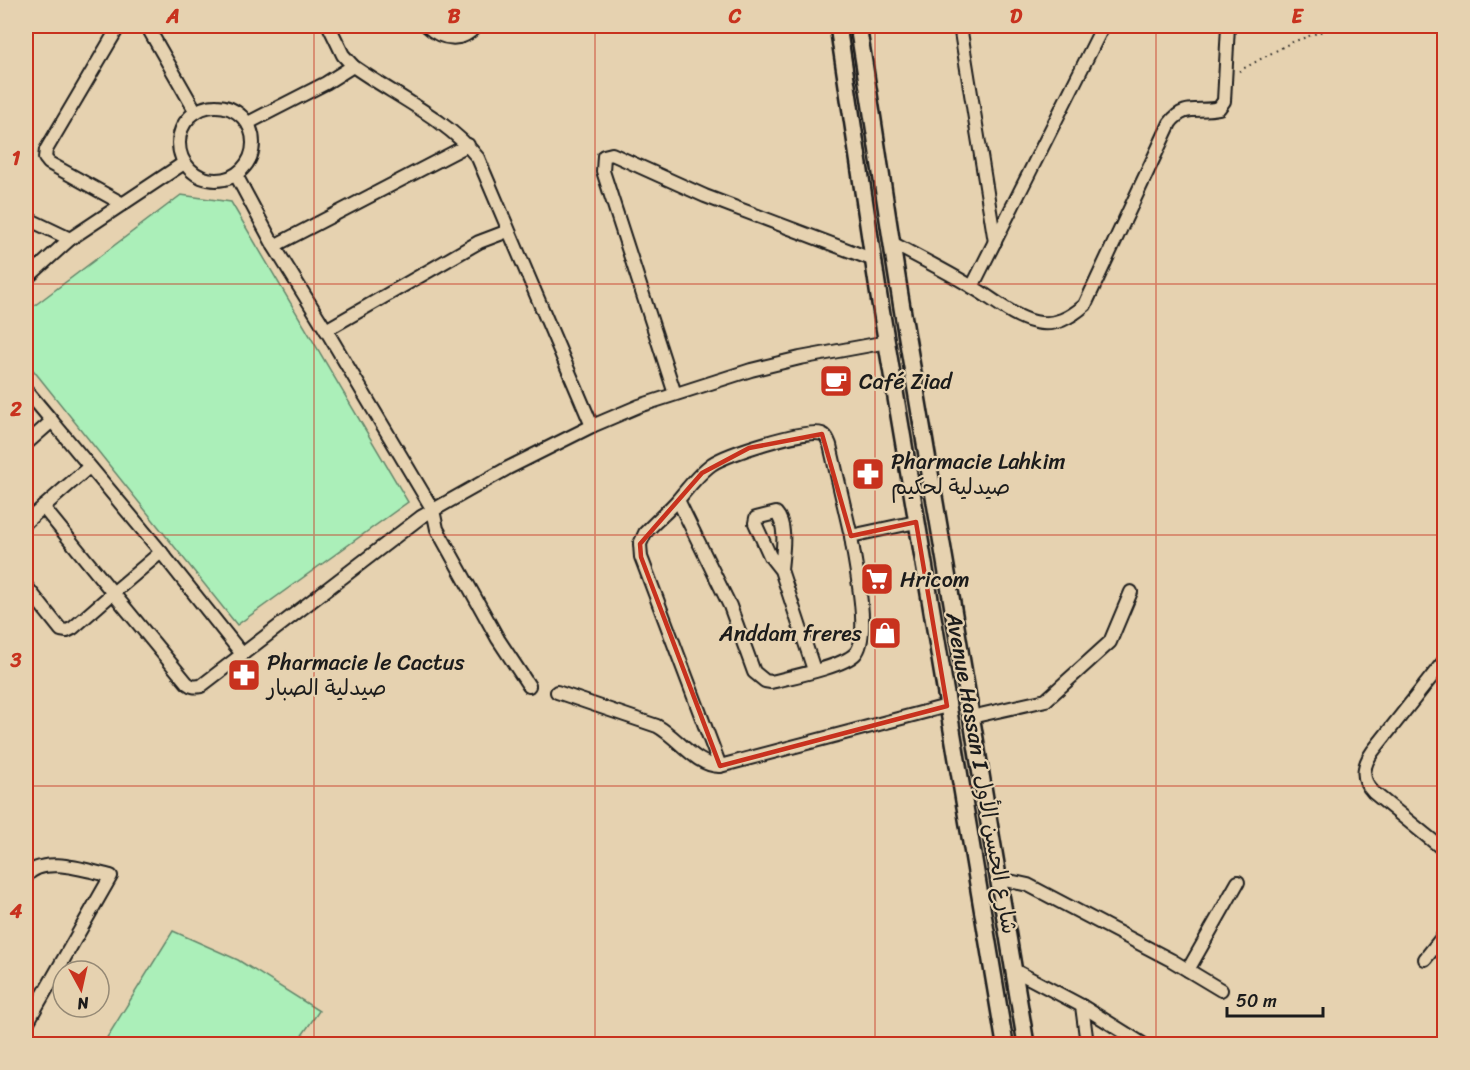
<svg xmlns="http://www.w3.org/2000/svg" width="1470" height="1070" font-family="Sriracha,'Playpen Sans Arabic',sans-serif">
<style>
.green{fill:#abefb9;stroke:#64866a;stroke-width:1.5}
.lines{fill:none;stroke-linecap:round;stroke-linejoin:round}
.minor-casing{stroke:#1c1c1c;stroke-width:16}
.major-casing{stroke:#1c1c1c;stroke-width:20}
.path{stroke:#1c1c1c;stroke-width:2;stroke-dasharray:1.5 4.5;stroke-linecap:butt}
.minor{stroke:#e6d2b0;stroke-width:12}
.major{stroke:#e6d2b0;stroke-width:15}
.marked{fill:none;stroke:#c8321e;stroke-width:4.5;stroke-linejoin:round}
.grid{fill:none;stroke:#c8321e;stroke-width:1.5;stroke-opacity:0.55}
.labels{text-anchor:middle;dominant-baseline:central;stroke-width:4.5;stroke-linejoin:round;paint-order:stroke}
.poi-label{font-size:22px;fill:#1c1c1c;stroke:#e6d2b0;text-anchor:start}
.street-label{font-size:22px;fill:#1c1c1c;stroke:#e6d2b0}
.neatline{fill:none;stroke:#c8321e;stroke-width:2}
.grid-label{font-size:20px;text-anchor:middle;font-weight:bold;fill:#c8321e}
</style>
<rect width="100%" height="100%" fill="#e6d2b0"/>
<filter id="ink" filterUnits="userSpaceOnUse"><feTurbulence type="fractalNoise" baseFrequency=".0167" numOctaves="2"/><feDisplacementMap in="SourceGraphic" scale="12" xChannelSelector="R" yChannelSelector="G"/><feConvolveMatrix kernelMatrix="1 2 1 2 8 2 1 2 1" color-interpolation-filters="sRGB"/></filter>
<g filter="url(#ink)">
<g class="green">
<path d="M181,195L231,202L408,502L237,625L26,361V312Z"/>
<path d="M173,931L238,960L319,1011L296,1044H103Z"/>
</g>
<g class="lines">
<g class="minor-casing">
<g id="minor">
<path d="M119,26L46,150L45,158L49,163L123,204"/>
<path d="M147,26L196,112"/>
<path d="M329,26L343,55L353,66C392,94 449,120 478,158L592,426"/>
<path d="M427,26C442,40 462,43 476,26"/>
<path d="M960,26L995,242"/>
<circle cx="216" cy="143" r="37"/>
<path d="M248,123L326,83L353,66"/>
<path d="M236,175L274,246L326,330L479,242L508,231"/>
<path d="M26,218L70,239L26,279"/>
<path d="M70,239L184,163"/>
<path d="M892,243C920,258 948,272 974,288C993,299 1013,317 1035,322C1055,327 1071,317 1085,305L1170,123C1185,103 1198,113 1219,108L1224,101L1228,26"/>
<path d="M274,246L468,145"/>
<path d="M972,287L1103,26"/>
<path d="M326,330L433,510L437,529L498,639L529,686"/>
<path d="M26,390L52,421"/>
<path d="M675,394L603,171L604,156L612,154L705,196L874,260"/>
<path d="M26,444L52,421L161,552L242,654"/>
<path d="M678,500L730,606L754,672L765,681L771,682C791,677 842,667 855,654C872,636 854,561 851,536L916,522"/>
<path d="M26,522L89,467"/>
<path d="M851,536L830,445C828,440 826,435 822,434C805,428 727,454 712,464C698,474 688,488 677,501C667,512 655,522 645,533L640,544L641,557L720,766L947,706"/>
<path d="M161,552L113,593L187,683C192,687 195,687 201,686L421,517L508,468L592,426L639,406L751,370L800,358L887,342"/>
<path d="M781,570C782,554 788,526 776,513L756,518L755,523L770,556L781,570L814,670"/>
<path d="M26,586L61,630L67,631L73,628L113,593L43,507"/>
<path d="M1444,661L1373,751C1363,765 1360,778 1373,792L1444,850"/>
<path d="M557,692L657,726C678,737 695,766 720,766"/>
<path d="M971,717L1046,700L1110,642L1131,592"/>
<path d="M26,877C41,854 88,871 111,876L26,1025"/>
<path d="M1000,879L1028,885L1171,960L1221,990"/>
<path d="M1425,959L1444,935"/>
<path d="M1014,970L1082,1006L1143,1044"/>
<path d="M1188,970L1238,882"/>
<path d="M1082,1006L1087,1044"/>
</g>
</g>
<g class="major-casing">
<g id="major">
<path d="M838,26L879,297L1005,1044"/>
<path d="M858,26C876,133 890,241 909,349C948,581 988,812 1026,1044"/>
</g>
</g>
<path class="path" d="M1239,71L1290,43L1336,26"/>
<use href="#minor" class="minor"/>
<use href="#major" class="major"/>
</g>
</g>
<path class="marked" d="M822,434L851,536L916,522L947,706L720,766L641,557L640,544L702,473L749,448Z"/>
<path class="grid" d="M314,26V1044M595,26V1044M875,26V1044M1156,26V1044M26,284H1444M26,535H1444M26,786H1444"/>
<defs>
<g id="cafe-square" transform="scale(1.725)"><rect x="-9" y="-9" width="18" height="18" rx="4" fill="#c8321e" stroke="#e6d2b0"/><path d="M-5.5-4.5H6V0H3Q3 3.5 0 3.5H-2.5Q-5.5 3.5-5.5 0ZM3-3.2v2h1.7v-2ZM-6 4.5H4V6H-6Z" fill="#fff"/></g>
<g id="pharmacy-square" transform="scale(1.725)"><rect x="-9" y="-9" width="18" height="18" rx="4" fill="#c8321e" stroke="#e6d2b0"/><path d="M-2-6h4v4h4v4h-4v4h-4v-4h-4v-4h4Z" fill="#fff"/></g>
<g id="supermarket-square" transform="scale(1.725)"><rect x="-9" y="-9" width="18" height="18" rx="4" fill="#c8321e" stroke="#e6d2b0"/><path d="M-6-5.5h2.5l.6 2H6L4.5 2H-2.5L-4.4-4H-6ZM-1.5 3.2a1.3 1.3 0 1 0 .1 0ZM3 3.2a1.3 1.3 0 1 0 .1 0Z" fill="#fff"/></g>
<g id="shop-square" transform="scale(1.725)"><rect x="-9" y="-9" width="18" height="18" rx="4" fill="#c8321e" stroke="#e6d2b0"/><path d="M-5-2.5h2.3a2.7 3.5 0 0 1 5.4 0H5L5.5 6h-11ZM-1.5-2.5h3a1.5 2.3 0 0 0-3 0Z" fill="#fff"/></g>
</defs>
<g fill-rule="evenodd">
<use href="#cafe-square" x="836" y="381"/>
<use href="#pharmacy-square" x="868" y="474"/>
<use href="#supermarket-square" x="877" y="579"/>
<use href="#shop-square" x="885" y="633"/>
<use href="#pharmacy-square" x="244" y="675"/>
</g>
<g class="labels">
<g class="poi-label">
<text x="859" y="381">Café Ziad</text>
<text x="891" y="461">Pharmacie Lahkim<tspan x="891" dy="25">صيدلية لحكيم</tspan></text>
<text x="900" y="579">Hricom</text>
<text x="862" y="633" text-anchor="end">Anddam freres</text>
<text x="267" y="662">Pharmacie le Cactus<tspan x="267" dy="25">صيدلية الصبار</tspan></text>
</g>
<g class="street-label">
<text transform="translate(982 773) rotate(80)">Avenue Hassan I شارع الحسن الأول</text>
</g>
</g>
<rect width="1470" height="1070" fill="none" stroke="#e6d2b0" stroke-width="66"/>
<g transform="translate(81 989) rotate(172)"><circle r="28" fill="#e6d2b0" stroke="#958975" stroke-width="1.5"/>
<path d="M0-4.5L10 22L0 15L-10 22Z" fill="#c8321e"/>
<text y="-9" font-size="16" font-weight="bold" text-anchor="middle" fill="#1c1c1c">N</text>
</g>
<path d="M1227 1007v9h96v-9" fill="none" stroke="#1c1c1c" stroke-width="3"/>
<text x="1236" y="1007" font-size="18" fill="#1c1c1c" stroke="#e6d2b0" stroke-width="4.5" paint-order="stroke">50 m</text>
<rect x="33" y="33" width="1404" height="1004" class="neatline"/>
<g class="grid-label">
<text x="173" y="23">A</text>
<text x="454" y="23">B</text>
<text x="735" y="23">C</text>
<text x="1016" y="23">D</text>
<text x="1297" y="23">E</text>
<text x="16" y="165">1</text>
<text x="16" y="416">2</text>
<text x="16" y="667">3</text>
<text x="16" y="918">4</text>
</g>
</svg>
